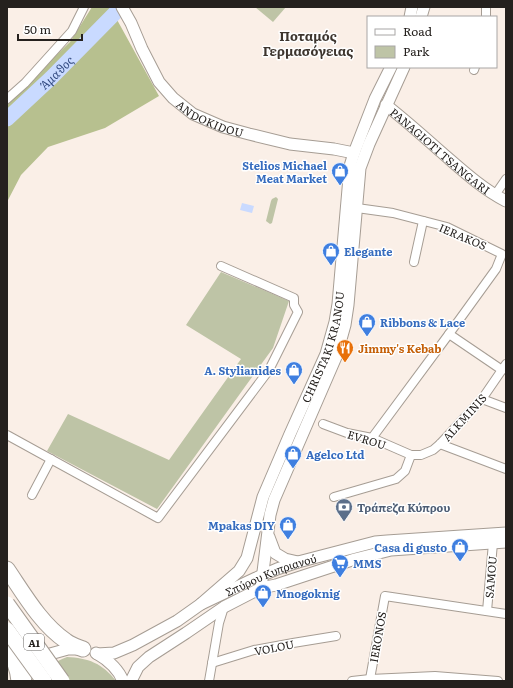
<svg xmlns="http://www.w3.org/2000/svg" width="513" height="688" font-family="Literata,serif">
<style>
.green{fill:#bec4a6}
.forest{fill:#b7c08f}
.water{fill:#c9daff}
.lines{fill:none;stroke-linecap:round;stroke-linejoin:round}
.river{stroke:#c9daff;stroke-width:15}
.street-casing{stroke:#a69d94;stroke-width:10}
.secondary-casing{stroke:#a69d94;stroke-width:13}
.highway-casing{stroke:#a69d94;stroke-width:17}
.street{stroke:#fff;stroke-width:8}
.secondary{stroke:#fff;stroke-width:11}
.highway{stroke:#fff;stroke-width:15}
.highway-bridge-casing{stroke:#a69d94;stroke-width:17;stroke-linecap:butt}
.highway-bridge{stroke:#fff;stroke-width:15}
.labels{text-anchor:middle;dominant-baseline:central;stroke-width:3;stroke-linejoin:round;paint-order:stroke}
.shield{fill:#fff;stroke:#666462;stroke-width:1}
.shield-label{font-size:10px;font-weight:bold;fill:#25211e}
.street-label{font-size:11px;fill:#25211e;stroke:#fff}
.shop-label{font-size:11px;font-weight:bold;fill:#366cbe;stroke:#fff;text-anchor:start}
.food-label{font-size:11px;font-weight:bold;fill:#c56008;stroke:#fff;text-anchor:start}
.service-label{font-size:11px;font-weight:bold;fill:#4e5e75;stroke:#fff;text-anchor:start}
.water-label{font-size:12px;font-style:italic;fill:#324a81;stroke:#fff}
.quarter-label{font-size:13px;font-weight:bold;fill:#3d352e;stroke:#fff}
</style>
<rect width="100%" height="100%" fill="#faefe7"/>
<g class="green">
<path d="M255,7H286L273,22Z"/>
<path d="M276,197L278,199L272,223L270,224L266,221L271,201L272,199Z"/>
<path d="M221,272L289,301L273,348L157,509L47,451L68,414L169,460L241,359L186,325Z"/>
<path d="M67,657C88,658 102,663 116,681H33C42,669 54,662 67,657Z"/>
</g>
<path class="forest" d="M92,7H110L159,96L105,128L48,147L21,175L7,202V102L70,42Z"/>
<path class="water" d="M242,203L254,206L252,213L240,210Z"/>
<g class="lines">
<path class="river" id="s1" d="M7,119L51,78L121,7"/>
<g class="street-casing">
<g id="street">
<path d="M486,17V7"/>
<path d="M474,70L475,67"/>
<path d="M7,99L25,83L72,31L84,7"/>
<path d="M495,195L506,179"/>
<path d="M357,208L393,213L447,227L502,254L496,269L449,334L372,438"/>
<path d="M414,262L423,221"/>
<path d="M449,334L502,370"/>
<path d="M482,399L506,408"/>
<path d="M323,424L347,433L372,438L411,455H421L433,450L440,444L482,399L506,364"/>
<path d="M7,435L158,518L269,370L298,312L294,305V298L221,266"/>
<path d="M440,444L506,469"/>
<path d="M32,495L51,459"/>
<path d="M334,497L396,479L405,471L411,455"/>
<path d="M487,611L493,543"/>
<path d="M212,663L254,650L293,643L336,636"/>
<path d="M370,679L385,596L506,614"/>
<path d="M209,681L219,623L224,607"/>
<path d="M352,681L370,679L435,676L498,681"/>
</g>
</g>
<g class="secondary-casing">
<g id="secondary">
<path id="s2" d="M122,7L131,23L142,49L159,82L173,98L193,114L223,127L249,134L290,144L334,149L354,153"/>
<path d="M410,17L412,7"/>
<path d="M421,17L424,7"/>
<path id="s3" d="M386,105C405,120 422,135 440,151C461,169 481,188 506,201"/>
<path d="M269,537L275,553L285,559L298,562"/>
<path d="M261,588L270,515L274,500L336,357L345,325L348,305L360,168L369,144L404,67"/>
<path id="s4" d="M201,604L239,571L247,558L263,497L290,434L326,354L335,322L338,304L350,166L354,153L375,99L391,67"/>
<path d="M96,653C108,660 118,668 123,681"/>
<path id="s5" d="M97,654L114,653L133,645L177,621L201,604L256,578L277,569L298,562L375,542L387,541L506,533"/>
<path d="M25,681L28,670L50,654L68,649H80"/>
<path d="M131,681L138,667L149,657L186,633L224,607L261,588L276,585L355,559L391,550L506,542"/>
</g>
</g>
<g class="highway-casing">
<g id="highway">
<path d="M7,569C24,594 41,624 66,641C71,645 78,647 83,649"/>
<path d="M7,649C14,659 18,669 19,681"/>
</g>
</g>
<use href="#street" class="street"/>
<use href="#secondary" class="secondary"/>
<use href="#highway" class="highway"/>
<g class="highway-bridge-casing">
<g id="highway-bridge">
<path d="M7,604L62,681"/>
<path d="M7,630L44,681"/>
</g>
</g>
<use href="#highway-bridge" class="highway-bridge"/>
</g>
<defs>
<g id="shop-pin" transform="scale(0.9)"><path d="M0 17L-7.5 6A9.5 9.5 0 1 1 7.5 6Z" fill="#3f7fe0" stroke="#fff"/><path d="M-5-2.5h2.3a2.7 3.5 0 0 1 5.4 0H5L5.5 6h-11ZM-1.5-2.5h3a1.5 2.3 0 0 0-3 0Z" fill="#fff"/></g>
<g id="restaurant-pin" transform="scale(0.9)"><path d="M0 17L-7.5 6A9.5 9.5 0 1 1 7.5 6Z" fill="#e8710a" stroke="#fff"/><path d="M-5-6h1v4h1v-4h1v4h1v-4h1v5L-1.5 .5V6h-2V.5L-5-1ZM5-6V6H3V1.5H1.5Q1.5-4 5-6Z" fill="#fff"/></g>
<g id="bank-pin" transform="scale(0.9)"><path d="M0 17L-7.5 6A9.5 9.5 0 1 1 7.5 6Z" fill="#5c6f8a" stroke="#fff"/><path d="M-6-4H6V4H-6ZM0-2.3a2.3 2.3 0 1 0 0 4.6a2.3 2.3 0 1 0 0-4.6Z" fill="#fff"/></g>
<g id="supermarket-pin" transform="scale(0.9)"><path d="M0 17L-7.5 6A9.5 9.5 0 1 1 7.5 6Z" fill="#3f7fe0" stroke="#fff"/><path d="M-6-5.5h2.5l.6 2H6L4.5 2H-2.5L-4.4-4H-6ZM-1.5 3.2a1.3 1.3 0 1 0 .1 0ZM3 3.2a1.3 1.3 0 1 0 .1 0Z" fill="#fff"/></g>
</defs>
<g fill-rule="evenodd">
<use href="#shop-pin" x="340" y="171"/>
<use href="#shop-pin" x="331" y="251"/>
<use href="#shop-pin" x="367" y="322"/>
<use href="#restaurant-pin" x="345" y="348"/>
<use href="#shop-pin" x="294" y="370"/>
<use href="#shop-pin" x="293" y="454"/>
<use href="#bank-pin" x="344" y="507"/>
<use href="#shop-pin" x="288" y="525"/>
<use href="#shop-pin" x="460" y="547"/>
<use href="#supermarket-pin" x="340" y="563"/>
<use href="#shop-pin" x="263" y="593"/>
</g>
<g class="labels">
<rect class="shield" x="24" y="634" width="20" height="16" rx="3"/>
<g class="shield-label">
<text x="34" y="642">A1</text>
</g>
<g class="street-label">
<text stroke="none"><textPath href="#s2" startOffset="148">ANDOKIDOU</textPath></text>
<text stroke="none"><textPath href="#s3" startOffset="71">PANAGIOTI TSANGARI</textPath></text>
<text transform="translate(463 236) rotate(23)">IERAKOS</text>
<text stroke="none"><textPath href="#s4" startOffset="291">CHRISTAKI KRANOU</textPath></text>
<text transform="translate(464 417) rotate(-48)">ALKMINIS</text>
<text transform="translate(367 439) rotate(17)">EVROU</text>
<text stroke="none"><textPath href="#s5" startOffset="193">Σπύρου Κυπριανού</textPath></text>
<text transform="translate(490 577) rotate(-85)">SAMOU</text>
<text transform="translate(377 637) rotate(-80)">IERONOS</text>
<text transform="translate(274 647) rotate(-11)">VOLOU</text>
</g>
<g class="shop-label">
<text x="327" y="165" text-anchor="end">Stelios Michael<tspan x="327" dy="13">Meat Market</tspan></text>
<text x="344" y="251">Elegante</text>
<text x="380" y="322">Ribbons &amp; Lace</text>
<text x="281" y="370" text-anchor="end">A. Stylianides</text>
<text x="306" y="454">Agelco Ltd</text>
<text x="275" y="525" text-anchor="end">Mpakas DIY</text>
<text x="447" y="547" text-anchor="end">Casa di gusto</text>
<text x="353" y="563">MMS</text>
<text x="276" y="593">Mnogoknig</text>
</g>
<g class="food-label">
<text x="358" y="348">Jimmy's Kebab</text>
</g>
<g class="service-label">
<text x="357" y="507">Τράπεζα Κύπρου</text>
</g>
<g class="water-label">
<text stroke="none"><textPath href="#s1" startOffset="68">Άμαθος</textPath></text>
</g>
<g class="quarter-label">
<text x="308" y="35">Ποταμός<tspan x="308" dy="15">Γερμασόγειας</tspan></text>
</g>
</g>
<rect width="513" height="688" fill="none" stroke="#25211e" stroke-width="16"/>
<rect x="367" y="16" width="130" height="52" fill="#ffffff" stroke="#a8a6a5"/>
<rect x="375" y="29" width="20" height="6" fill="#ffffff" stroke="#a8a6a5"/>
<text x="403" y="36" font-size="12" fill="#25211e">Road</text>
<rect x="375" y="46" width="20" height="12" fill="#bec4a6" stroke="#a8a6a5"/>
<text x="403" y="56" font-size="12" fill="#25211e">Park</text>
<path d="M18 34v6h64v-6" fill="none" stroke="#25211e" stroke-width="2"/>
<text x="24" y="34" font-size="12" fill="#25211e" stroke="#ffffff" stroke-width="3" paint-order="stroke">50 m</text>
</svg>
